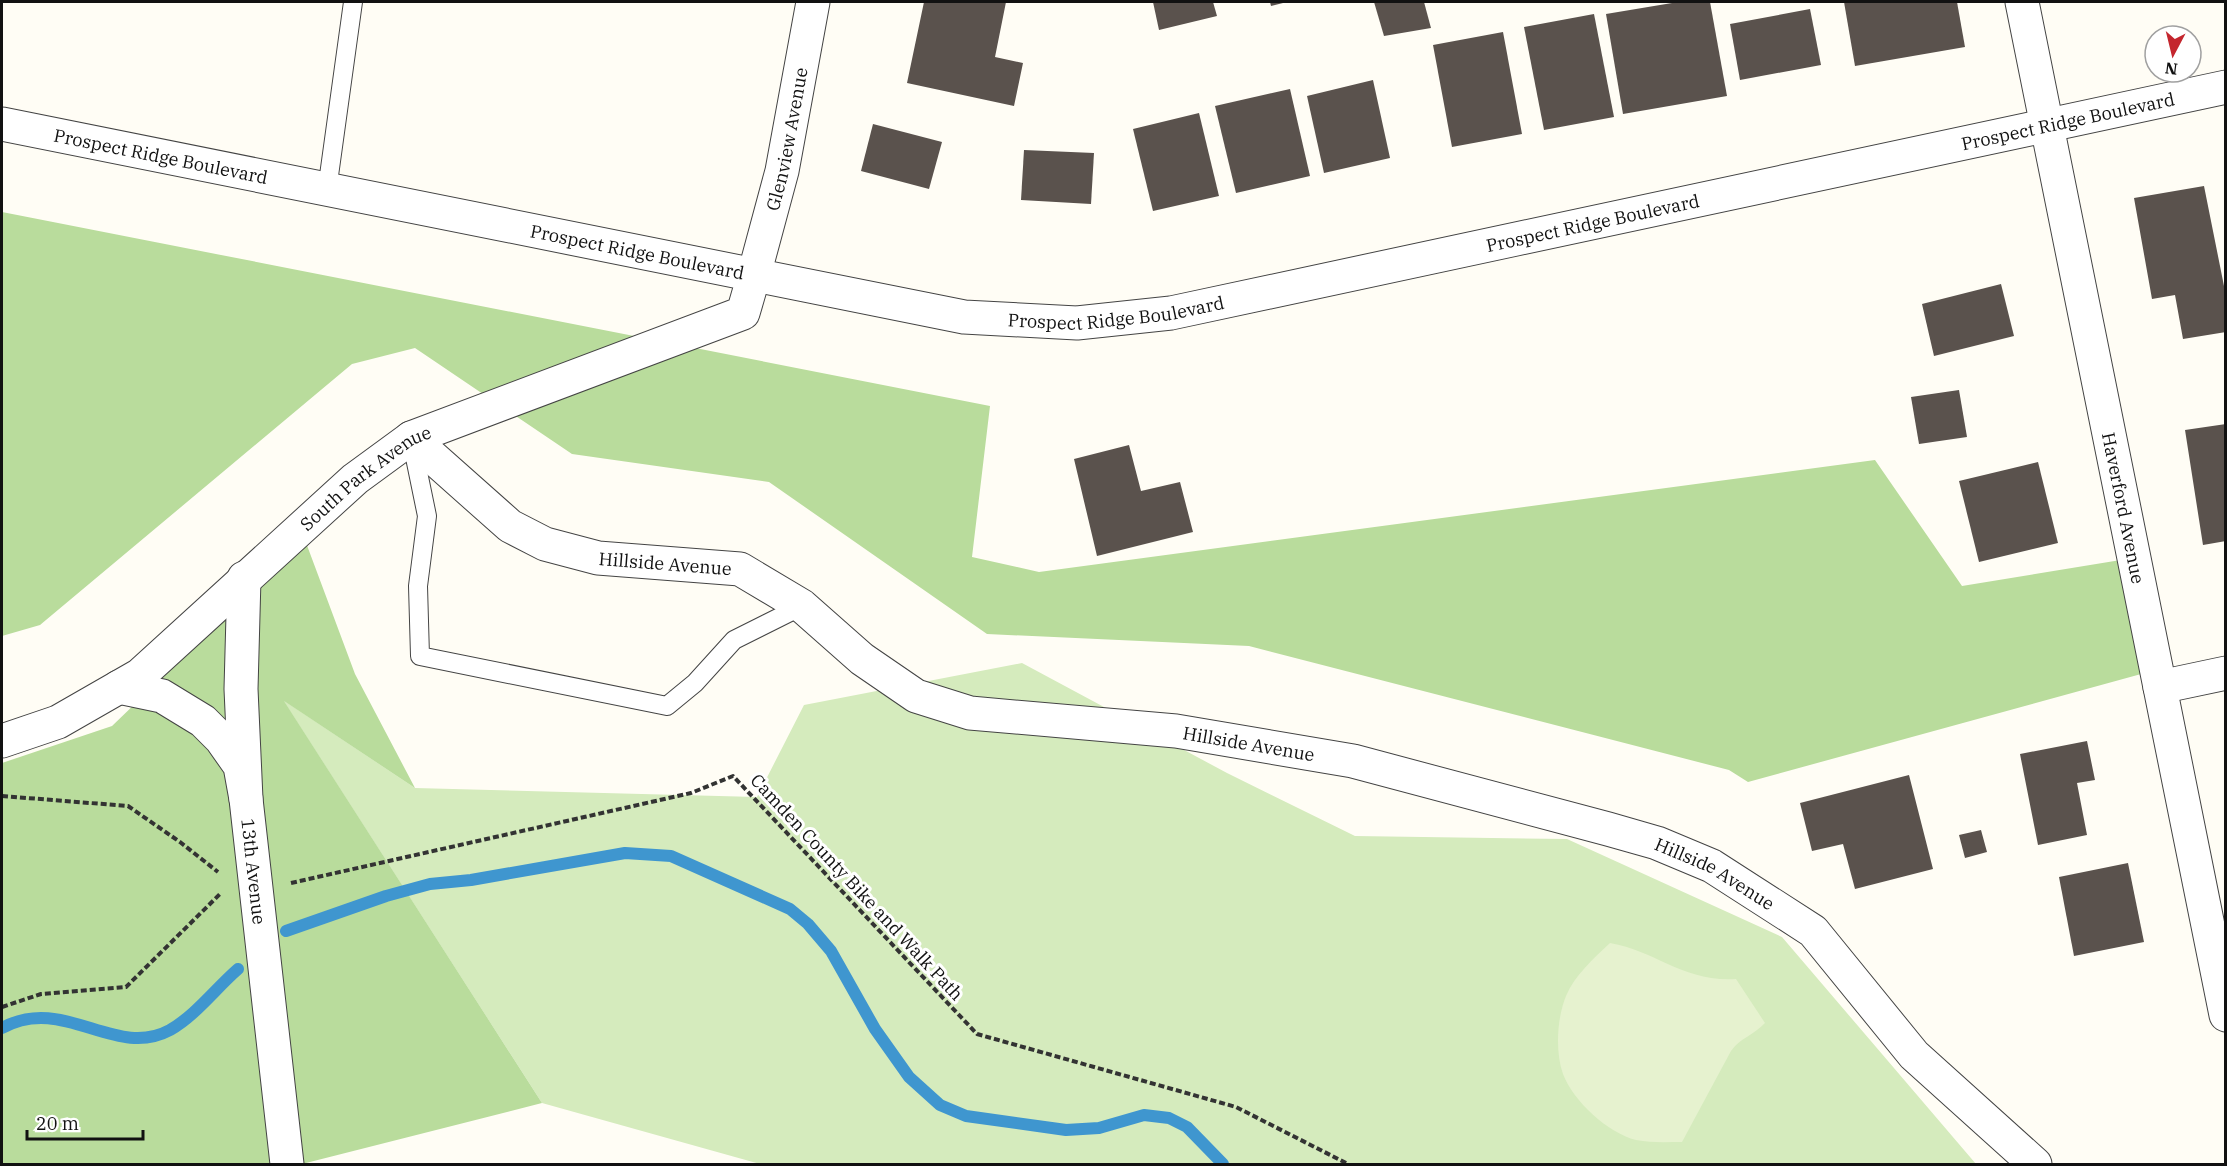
<svg xmlns="http://www.w3.org/2000/svg" width="2227" height="1166" font-family="'IBM Plex Serif',serif">
<style>
.green{fill:#d5ebbd}
.forest{fill:#b9dc9c}
.pitch{fill:#e6f2cf}
.lines{fill:none;stroke-linecap:round;stroke-linejoin:round}
.stream{stroke:#3f96cf;stroke-width:12}
.building{fill:#5a524d}
.service-casing{stroke:#444;stroke-width:20}
.minor-casing{stroke:#444;stroke-width:35}
.tertiary-casing{stroke:#444;stroke-width:35}
.path{stroke:#333;stroke-width:4;stroke-dasharray:6 3;stroke-linecap:butt}
.service{stroke:#fff;stroke-width:18}
.minor{stroke:#fff;stroke-width:33}
.tertiary{stroke:#fff;stroke-width:33}
.labels{text-anchor:middle;dominant-baseline:central;stroke-width:6;stroke-linejoin:round;paint-order:stroke}
.street-label{font-size:18px;fill:#111;stroke:#fff}
</style>
<rect width="100%" height="100%" fill="#fffdf5"/>
<path class="green" d="M1022,663L1227,773L1355,836L1567,839L1782,937L1976,1164H760L542,1103L283,700L415,788L757,797L804,705Z"/>
<g class="forest">
<path d="M2,212L990,406L972,557L1039,572L1875,460L1962,586L2139,557L2163,668L1748,782L1729,770L1249,646L987,634L769,482L572,454L415,348L352,364L40,625L2,636Z"/>
<path d="M305,540L355,674L415,788L284,701L542,1103L302,1164H2V763L112,726Z"/>
</g>
<path class="pitch" d="M1610,943C1657,951 1682,982 1736,979L1765,1023C1754,1035 1740,1038 1731,1051L1682,1142C1667,1142 1651,1143 1636,1140C1608,1133 1573,1101 1563,1074C1555,1051 1557,1018 1566,996C1575,975 1593,959 1610,943Z"/>
<g class="lines">
<g class="stream">
<path d="M286,931L386,896L430,884L471,880L625,853L671,856L790,909L808,924L831,951L875,1029L909,1077L940,1105L966,1116L1066,1130L1099,1128L1144,1115L1169,1118L1187,1127L1223,1164"/>
<path d="M2,1028C64,994 115,1060 170,1030C196,1015 215,989 238,969"/>
</g>
</g>
<g class="building">
<path d="M924,2H1006L995,57L1023,63L1014,106L907,83Z"/>
<path d="M1153,2H1213L1217,16L1159,30Z"/>
<path d="M1270,2H1287L1271,6Z"/>
<path d="M1374,2H1424L1431,28L1384,36Z"/>
<path d="M1678,2H1710L1727,96L1623,114L1606,14Z"/>
<path d="M1844,2H1957L1965,47L1855,66Z"/>
<path d="M1810,9L1821,65L1740,80L1730,24Z"/>
<path d="M1594,14L1614,117L1544,130L1524,27Z"/>
<path d="M1503,32L1522,134L1452,147L1433,45Z"/>
<path d="M1373,80L1390,158L1324,173L1307,96Z"/>
<path d="M1290,89L1310,176L1236,193L1215,106Z"/>
<path d="M1199,113L1219,196L1153,211L1133,129Z"/>
<path d="M873,124L942,142L929,189L861,171Z"/>
<path d="M1024,150L1094,153L1091,204L1021,200Z"/>
<path d="M2204,186L2226,296V332L2183,339L2175,295L2152,299L2134,198Z"/>
<path d="M2001,284L2014,336L1934,356L1922,304Z"/>
<path d="M1959,390L1967,437L1919,444L1911,397Z"/>
<path d="M2226,424V541L2203,545L2185,430Z"/>
<path d="M1129,445L1141,491L1180,482L1193,532L1097,556L1074,459Z"/>
<path d="M2038,462L2058,543L1979,562L1959,481Z"/>
<path d="M2087,741L2095,780L2077,783L2087,835L2038,845L2020,754Z"/>
<path d="M1909,775L1933,869L1855,889L1843,844L1812,851L1800,803Z"/>
<path d="M1981,830L1987,852L1965,858L1959,835Z"/>
<path d="M2128,863L2144,942L2074,956L2059,877Z"/>
</g>
<g class="lines">
<g class="service-casing">
<g id="service">
<path d="M327,190L353,2"/>
<path d="M412,443L427,516L418,586L420,656L667,706L695,683L734,640L802,606"/>
</g>
</g>
<g class="minor-casing">
<g id="minor">
<path id="s1" d="M2022,2L2226,1015"/>
<path id="s2" d="M754,275L782,171L813,2"/>
<path id="s3" d="M244,578L241,689L246,799L287,1164"/>
<path d="M2160,687L2226,673"/>
</g>
</g>
<g class="tertiary-casing">
<g id="tertiary">
<path id="s4" d="M2,124L964,317L1077,323L1171,313L2226,87"/>
<path id="s5" d="M411,438L510,526L545,544L598,558L740,569L802,606L862,659L916,696L970,713L1176,731L1353,761L1608,829L1657,843L1712,866L1813,931L1914,1055L2035,1164"/>
<path d="M119,687L162,696L203,721L221,739L240,766L246,799"/>
<path id="s6" d="M2,741L58,722L140,675L355,479L411,438L743,313L754,275"/>
</g>
</g>
<g class="path">
<path d="M2,796L128,806L180,842L218,872"/>
<path d="M291,883L691,793L733,776L977,1034L1236,1107L1348,1164"/>
<path d="M2,1007L41,994L126,987L220,894"/>
</g>
<use href="#service" class="service"/>
<use href="#minor" class="minor"/>
<use href="#tertiary" class="tertiary"/>
</g>
<g class="labels">
<g class="street-label">
<text stroke="none"><textPath href="#s4" startOffset="2106">Prospect Ridge Boulevard</textPath></text>
<text stroke="none"><textPath href="#s2" startOffset="140">Glenview Avenue</textPath></text>
<text stroke="none"><textPath href="#s4" startOffset="162">Prospect Ridge Boulevard</textPath></text>
<text stroke="none"><textPath href="#s4" startOffset="1620">Prospect Ridge Boulevard</textPath></text>
<text stroke="none"><textPath href="#s4" startOffset="648">Prospect Ridge Boulevard</textPath></text>
<text stroke="none"><textPath href="#s4" startOffset="1134">Prospect Ridge Boulevard</textPath></text>
<text stroke="none"><textPath href="#s6" startOffset="454">South Park Avenue</textPath></text>
<text stroke="none"><textPath href="#s1" startOffset="516">Haverford Avenue</textPath></text>
<text stroke="none"><textPath href="#s5" startOffset="294">Hillside Avenue</textPath></text>
<text stroke="none"><textPath href="#s5" startOffset="924">Hillside Avenue</textPath></text>
<text stroke="none"><textPath href="#s3" startOffset="294">13th Avenue</textPath></text>
<text stroke="none"><textPath href="#s5" startOffset="1410">Hillside Avenue</textPath></text>
<text transform="translate(857 887) rotate(47)">Camden County Bike and Walk Path</text>
</g>
</g>
<rect width="2227" height="1166" fill="none" stroke="#111111" stroke-width="6"/>
<g transform="translate(2173 54) rotate(187)"><circle r="28" fill="#ffffff" stroke="#a0a0a0" stroke-width="1.5"/>
<path d="M0-4.5L10 22L0 15L-10 22Z" fill="#c4262e"/>
<text y="-9" font-size="16" font-weight="bold" text-anchor="middle" fill="#111111">N</text>
</g>
<path d="M27 1130v9h116v-9" fill="none" stroke="#111111" stroke-width="3"/>
<text x="36" y="1130" font-size="18" fill="#111111" stroke="#ffffff" stroke-width="4.5" paint-order="stroke">20 m</text>
</svg>
